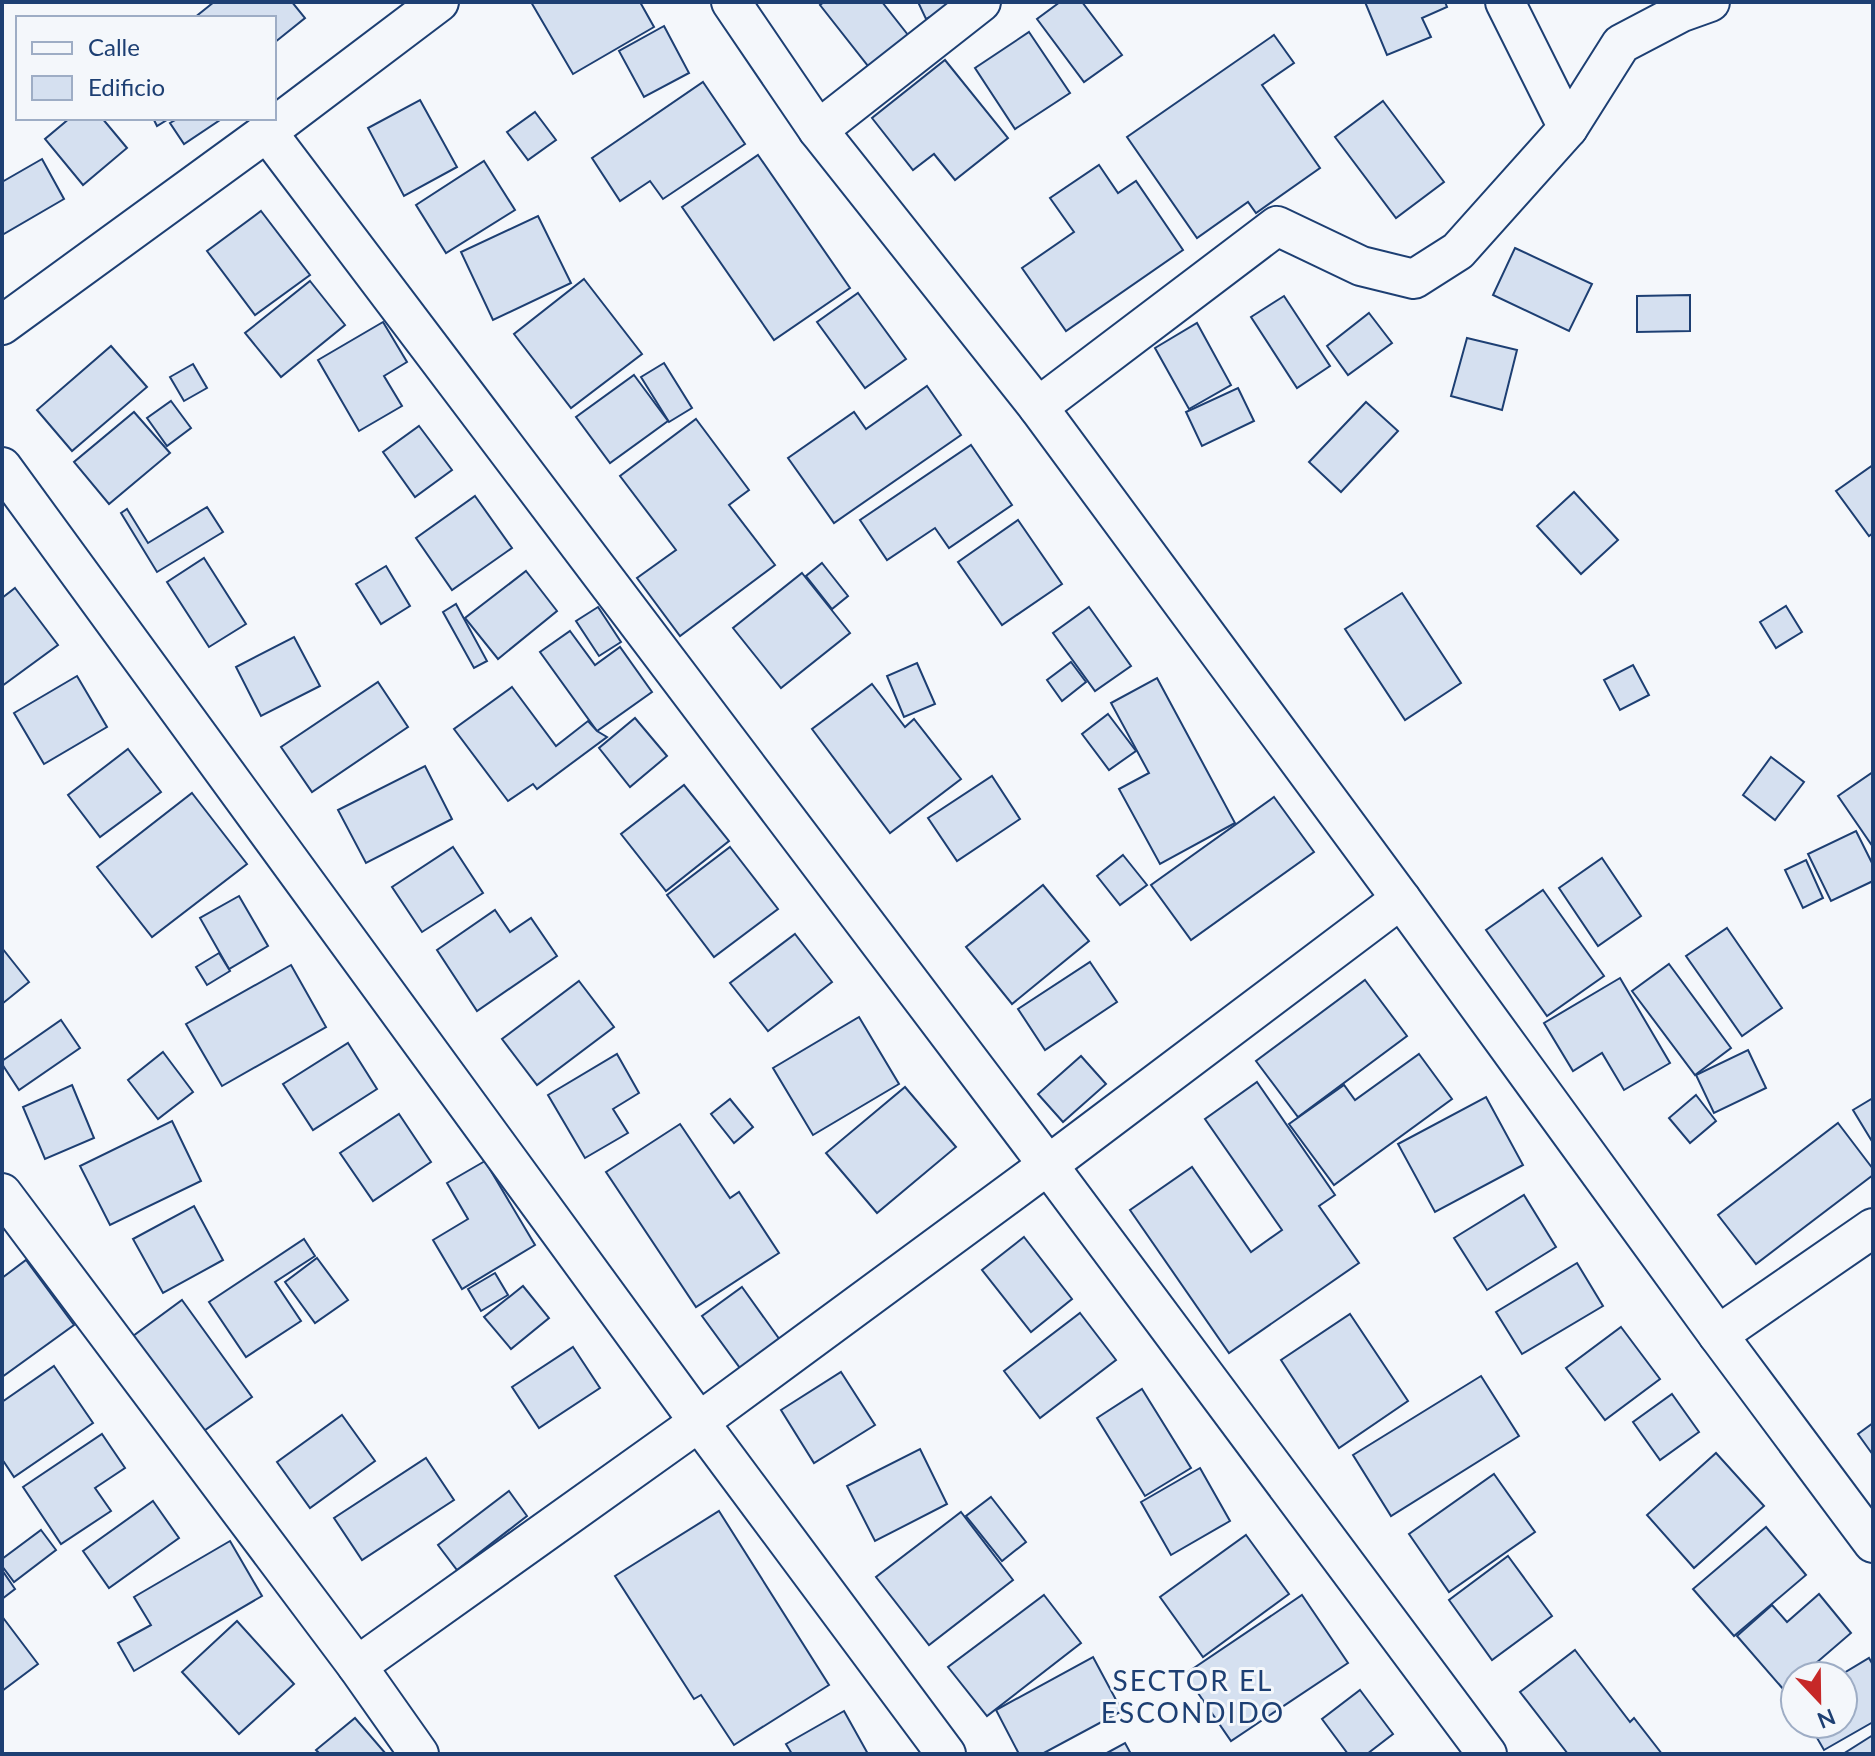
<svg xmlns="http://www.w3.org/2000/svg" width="1875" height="1756" font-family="Lato,sans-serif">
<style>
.building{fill:#d5e0f0;stroke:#1d3f73;stroke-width:2}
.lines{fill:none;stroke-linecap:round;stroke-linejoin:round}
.minor-casing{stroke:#1d3f73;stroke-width:42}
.minor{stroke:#f4f7fb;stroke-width:38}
.labels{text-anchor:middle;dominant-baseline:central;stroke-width:6;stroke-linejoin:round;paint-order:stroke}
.neighbourhood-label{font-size:28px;letter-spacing:2px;fill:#1d3f73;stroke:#f4f7fb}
</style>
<rect width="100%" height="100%" fill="#f4f7fb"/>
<g class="building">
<path d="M214,2H292L305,18L274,43V18H194Z"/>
<path d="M531,2H640L654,27L573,74Z"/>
<path d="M824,2H882L912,40L872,71L820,5Z"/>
<path d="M918,2H961L926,19Z"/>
<path d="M1060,2H1082L1122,55L1084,82L1037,19Z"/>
<path d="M1365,2H1445L1447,7L1422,18L1431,37L1387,55Z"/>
<path d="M664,26L689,73L644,97L619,51Z"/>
<path d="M1029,32L1070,93L1015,129L975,68Z"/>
<path d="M1274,35L1294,63L1262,85L1320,168L1256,213L1248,202L1197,238L1127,137Z"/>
<path d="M945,60L1008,138L955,180L934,154L913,170L872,118Z"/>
<path d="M703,82L745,144L663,199L650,181L620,201L592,158Z"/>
<path d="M420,100L457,167L404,196L368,128Z"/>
<path d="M1383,101L1444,182L1396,218L1335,137Z"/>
<path d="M535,112L556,140L528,160L507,132Z"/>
<path d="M70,118H102L127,148L83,185L45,139Z"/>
<path d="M153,118H170L157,126Z"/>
<path d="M179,118H223L184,144L170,123Z"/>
<path d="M758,155L850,288L774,340L682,207Z"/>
<path d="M42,159L64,199L2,235V182Z"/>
<path d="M484,161L515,210L446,253L416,205Z"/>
<path d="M1099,165L1118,193L1136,181L1183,250L1066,331L1022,268L1074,232L1050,198Z"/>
<path d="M261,211L310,275L255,315L207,251Z"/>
<path d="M538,216L571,283L493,320L461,252Z"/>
<path d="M1515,248L1592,284L1569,331L1493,295Z"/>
<path d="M584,279L642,354L571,408L514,334Z"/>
<path d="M310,281L345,325L281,377L245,333Z"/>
<path d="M858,293L906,359L865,388L817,322Z"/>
<path d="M1690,295V331L1637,332V296Z"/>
<path d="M1284,296L1330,366L1297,388L1251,317Z"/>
<path d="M1369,313L1392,343L1348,375L1327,346Z"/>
<path d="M383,322L407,362L384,376L402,406L359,431L318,360Z"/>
<path d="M1197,323L1231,385L1189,409L1155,348Z"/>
<path d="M1467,338L1517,350L1502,410L1451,396Z"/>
<path d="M111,346L147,387L72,451L37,410Z"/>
<path d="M664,363L692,408L669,422L641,377Z"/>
<path d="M193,364L207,388L184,401L170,377Z"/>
<path d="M634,375L668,421L610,463L576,417Z"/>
<path d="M927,386L961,435L834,523L788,458L854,412L866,429Z"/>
<path d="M1238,388L1254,421L1202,446L1186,412Z"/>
<path d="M171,401L191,428L167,446L147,418Z"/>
<path d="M1366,402L1398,431L1341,492L1309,462Z"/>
<path d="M134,412L170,453L109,504L74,462Z"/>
<path d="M696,419L749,490L729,505L775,565L680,636L637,578L676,550L620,476Z"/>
<path d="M419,426L452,470L415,497L383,452Z"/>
<path d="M971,445L1012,505L949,548L935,528L887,560L860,520Z"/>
<path d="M1873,465V533L1869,536L1836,491Z"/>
<path d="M1574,492L1618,540L1581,574L1537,526Z"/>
<path d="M475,496L512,548L452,590L416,538Z"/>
<path d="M207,507L223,532L157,572L121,513L127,509L148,543Z"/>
<path d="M1018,520L1062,584L1002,625L958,562Z"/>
<path d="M204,558L246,624L209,647L167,582Z"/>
<path d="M822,563L848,596L832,609L806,576Z"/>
<path d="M386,566L410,606L381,624L356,584Z"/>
<path d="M526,571L557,611L498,659L465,618Z"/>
<path d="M802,573L850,633L781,688L733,628Z"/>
<path d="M15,588L58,645L2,686V598Z"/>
<path d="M1402,593L1461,683L1405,720L1345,629Z"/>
<path d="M456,604L487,661L474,668L443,612Z"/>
<path d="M1786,606L1802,632L1776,648L1760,622Z"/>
<path d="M598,607L621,642L599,656L576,621Z"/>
<path d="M1089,607L1131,666L1095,691L1053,633Z"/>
<path d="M570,631L595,665L620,647L652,692L597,731L540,652Z"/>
<path d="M294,637L320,686L261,716L236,667Z"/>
<path d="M1071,662L1086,682L1062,701L1047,680Z"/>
<path d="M917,663L935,704L904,717L887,676Z"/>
<path d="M1633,665L1649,695L1620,710L1604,680Z"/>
<path d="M77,676L107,727L44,764L14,713Z"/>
<path d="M1157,678L1235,823L1160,864L1119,789L1149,773L1111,703Z"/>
<path d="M378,682L408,727L312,792L281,747Z"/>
<path d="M872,684L905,727L914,719L961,779L890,833L812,729Z"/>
<path d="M512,687L556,746L588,721L597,731L607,737L537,789L533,784L508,801L454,729Z"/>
<path d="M1108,714L1136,751L1109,770L1082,734Z"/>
<path d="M635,718L667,756L630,787L599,748Z"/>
<path d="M128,749L161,792L100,837L68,795Z"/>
<path d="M1771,757L1804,782L1775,820L1743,795Z"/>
<path d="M425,766L452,819L366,863L338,810Z"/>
<path d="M1873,772V847L1838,796Z"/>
<path d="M992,776L1020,819L957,861L928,818Z"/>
<path d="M684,785L729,841L666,891L621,834Z"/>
<path d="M192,793L247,864L152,937L97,867Z"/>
<path d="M1274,797L1314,852L1191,940L1151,885Z"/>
<path d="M1856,831L1873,865V881L1831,901L1808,854Z"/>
<path d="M453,847L483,893L422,932L392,887Z"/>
<path d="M730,847L778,909L714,957L667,895Z"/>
<path d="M1123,855L1147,885L1120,905L1097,876Z"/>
<path d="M1602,858L1641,916L1598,946L1559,888Z"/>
<path d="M1806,860L1823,898L1803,908L1785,870Z"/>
<path d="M1043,885L1089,941L1012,1004L966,947Z"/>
<path d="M1543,890L1604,976L1547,1016L1486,930Z"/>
<path d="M239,896L268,946L229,969L200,918Z"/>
<path d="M495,910L510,932L531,918L557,956L477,1011L437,950Z"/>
<path d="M1727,928L1782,1008L1742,1036L1686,956Z"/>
<path d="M795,934L832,982L768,1031L730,983Z"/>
<path d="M2,948L29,982L2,1004Z"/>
<path d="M219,953L230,971L207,985L196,967Z"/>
<path d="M1090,962L1117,1002L1045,1050L1018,1009Z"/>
<path d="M1669,964L1731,1048L1695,1075L1632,991Z"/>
<path d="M291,965L326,1027L222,1086L186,1024Z"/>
<path d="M1620,978L1670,1063L1624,1090L1602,1053L1573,1071L1544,1023Z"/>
<path d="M1365,980L1407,1036L1298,1117L1256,1061Z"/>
<path d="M579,981L614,1027L537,1085L502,1039Z"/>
<path d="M859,1017L899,1084L813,1135L773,1068Z"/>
<path d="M61,1020L80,1048L19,1090L2,1064V1061Z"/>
<path d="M348,1043L377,1089L313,1130L283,1084Z"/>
<path d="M1748,1050L1766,1088L1714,1113L1696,1075Z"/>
<path d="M163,1052L193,1092L158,1119L128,1080Z"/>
<path d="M617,1054L639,1093L613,1109L628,1133L585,1158L548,1095Z"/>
<path d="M1419,1054L1452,1099L1334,1185L1289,1124L1344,1085L1355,1100Z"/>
<path d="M1081,1056L1106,1084L1063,1122L1038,1094Z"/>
<path d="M1257,1082L1335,1195L1319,1206L1359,1263L1229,1353L1130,1210L1192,1167L1251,1252L1282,1230L1205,1119Z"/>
<path d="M72,1085L94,1138L45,1159L23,1107Z"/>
<path d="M905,1087L956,1147L877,1213L826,1153Z"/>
<path d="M1696,1095L1716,1121L1690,1143L1669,1118Z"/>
<path d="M1486,1097L1523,1165L1435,1212L1398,1144Z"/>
<path d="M1873,1098V1143L1853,1110Z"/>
<path d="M730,1099L753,1127L734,1143L711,1114Z"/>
<path d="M399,1114L431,1162L373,1201L340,1153Z"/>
<path d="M172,1121L201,1181L110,1225L80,1166Z"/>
<path d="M1838,1123L1873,1169V1175L1756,1264L1718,1215Z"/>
<path d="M680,1124L730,1198L739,1192L779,1253L696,1307L606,1172Z"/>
<path d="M485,1161L535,1245L462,1289L433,1240L468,1219L447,1183Z"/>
<path d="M1524,1195L1556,1247L1487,1290L1454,1238Z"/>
<path d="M194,1206L223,1260L163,1293L133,1239Z"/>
<path d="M1024,1237L1072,1299L1031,1332L982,1270Z"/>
<path d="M304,1239L315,1256L275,1282L301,1321L246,1357L209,1302Z"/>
<path d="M317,1258L348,1300L315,1323L285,1282Z"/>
<path d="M26,1260L74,1325L2,1377V1278Z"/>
<path d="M1577,1263L1603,1306L1522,1354L1496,1312Z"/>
<path d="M495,1273L508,1295L481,1311L468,1289Z"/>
<path d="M523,1286L549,1318L511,1349L484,1317Z"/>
<path d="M742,1287L780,1340L740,1368L702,1316Z"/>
<path d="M182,1300L252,1397L198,1435L129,1339Z"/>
<path d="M1080,1313L1116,1360L1040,1418L1004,1371Z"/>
<path d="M1350,1314L1408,1401L1339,1448L1281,1360Z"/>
<path d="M1621,1327L1660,1379L1605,1420L1566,1368Z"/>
<path d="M573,1347L600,1388L539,1428L512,1387Z"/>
<path d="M54,1366L93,1423L14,1477L2,1459V1402Z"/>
<path d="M841,1372L875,1425L814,1463L781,1410Z"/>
<path d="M1481,1376L1519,1436L1391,1516L1353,1455Z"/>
<path d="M1142,1389L1191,1468L1145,1496L1097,1418Z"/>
<path d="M1672,1394L1699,1432L1660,1460L1633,1422Z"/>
<path d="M342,1415L375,1461L310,1508L277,1462Z"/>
<path d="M1873,1423V1455L1858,1434Z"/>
<path d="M102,1434L125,1468L95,1488L111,1511L61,1544L23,1487Z"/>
<path d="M920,1449L947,1504L875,1541L847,1486Z"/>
<path d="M1716,1453L1764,1506L1694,1568L1647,1515Z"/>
<path d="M426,1458L454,1500L362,1560L334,1518Z"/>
<path d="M1200,1468L1230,1521L1171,1555L1141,1502Z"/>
<path d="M1494,1474L1535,1532L1449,1592L1409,1534Z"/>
<path d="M509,1491L527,1516L457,1570L438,1545Z"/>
<path d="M991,1497L1026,1542L1002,1561L966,1516Z"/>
<path d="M153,1501L179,1538L109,1588L83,1551Z"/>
<path d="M719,1511L829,1685L734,1745L701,1695L694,1699L615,1576Z"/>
<path d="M961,1512L1013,1580L929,1645L876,1577Z"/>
<path d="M1766,1527L1806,1575L1734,1636L1693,1589Z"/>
<path d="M41,1530L56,1550L14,1582L2,1566V1559Z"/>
<path d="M1246,1535L1289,1594L1203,1657L1160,1597Z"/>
<path d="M230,1541L262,1596L134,1671L118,1643L151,1625L134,1597Z"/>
<path d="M1508,1556L1552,1616L1492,1660L1449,1600Z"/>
<path d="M2,1570L15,1589L2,1599Z"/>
<path d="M1819,1594L1851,1633L1801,1676H1795V1681L1784,1690L1737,1636L1772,1605L1787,1622Z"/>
<path d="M1044,1595L1081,1643L987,1716L948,1667Z"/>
<path d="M1302,1595L1348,1663L1231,1741L1185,1674Z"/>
<path d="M4,1619L38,1664L2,1691V1621Z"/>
<path d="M237,1621L294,1684L239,1734L182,1672Z"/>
<path d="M1575,1650L1630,1722L1634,1718L1662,1754H1568L1520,1692Z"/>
<path d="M1093,1657L1122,1711L1042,1754H1019L996,1710Z"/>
<path d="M1869,1658L1873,1665V1722L1824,1750L1809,1724H1843V1676H1839Z"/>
<path d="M1360,1690L1393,1734L1367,1754H1348L1322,1719Z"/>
<path d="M844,1711L868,1754H792L786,1744Z"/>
<path d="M355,1718L386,1754H320L316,1750Z"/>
<path d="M1873,1735V1754H1843Z"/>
<path d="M1125,1743L1131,1754H1105Z"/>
</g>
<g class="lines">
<g class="minor-casing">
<g id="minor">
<path d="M731,2L818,130L1038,407L1401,899L1718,1335L1873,1543"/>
<path d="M1568,128L1621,44L1682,12L1710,2"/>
<path d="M818,130L981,2"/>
<path d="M267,132L1048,1165L1487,1754"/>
<path d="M2,325L267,132L439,2"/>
<path d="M1038,407L1277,226L1361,266L1414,279L1458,251L1568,128L1505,2"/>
<path d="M2,467L699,1422L946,1754"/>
<path d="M2,1193L357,1666L419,1754"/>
<path d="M1718,1335L1873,1228"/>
<path d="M357,1666L699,1422L1048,1165L1401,899"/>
</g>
</g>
<use href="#minor" class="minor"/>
</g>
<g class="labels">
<g class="neighbourhood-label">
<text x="1193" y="1680">SECTOR EL<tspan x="1193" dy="32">ESCONDIDO</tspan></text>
</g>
</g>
<rect width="1875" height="1756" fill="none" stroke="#1d3f73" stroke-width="8"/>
<rect x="16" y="16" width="260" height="104" fill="#f4f7fb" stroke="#9eadc5" stroke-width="2"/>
<rect x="32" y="42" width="40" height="12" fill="#f4f7fb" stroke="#9eadc5" stroke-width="2"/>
<text x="88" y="56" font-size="24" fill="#1d3f73">Calle</text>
<rect x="32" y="76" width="40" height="24" fill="#d5e0f0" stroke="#9eadc5" stroke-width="2"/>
<text x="88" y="96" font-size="24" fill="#1d3f73">Edificio</text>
<g transform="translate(1819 1700) rotate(158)"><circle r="38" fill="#f4f7fb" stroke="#9eadc5" stroke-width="2"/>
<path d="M0-6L14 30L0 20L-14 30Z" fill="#c62828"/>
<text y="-12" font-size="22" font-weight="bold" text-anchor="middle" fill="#1d3f73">N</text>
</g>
</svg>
